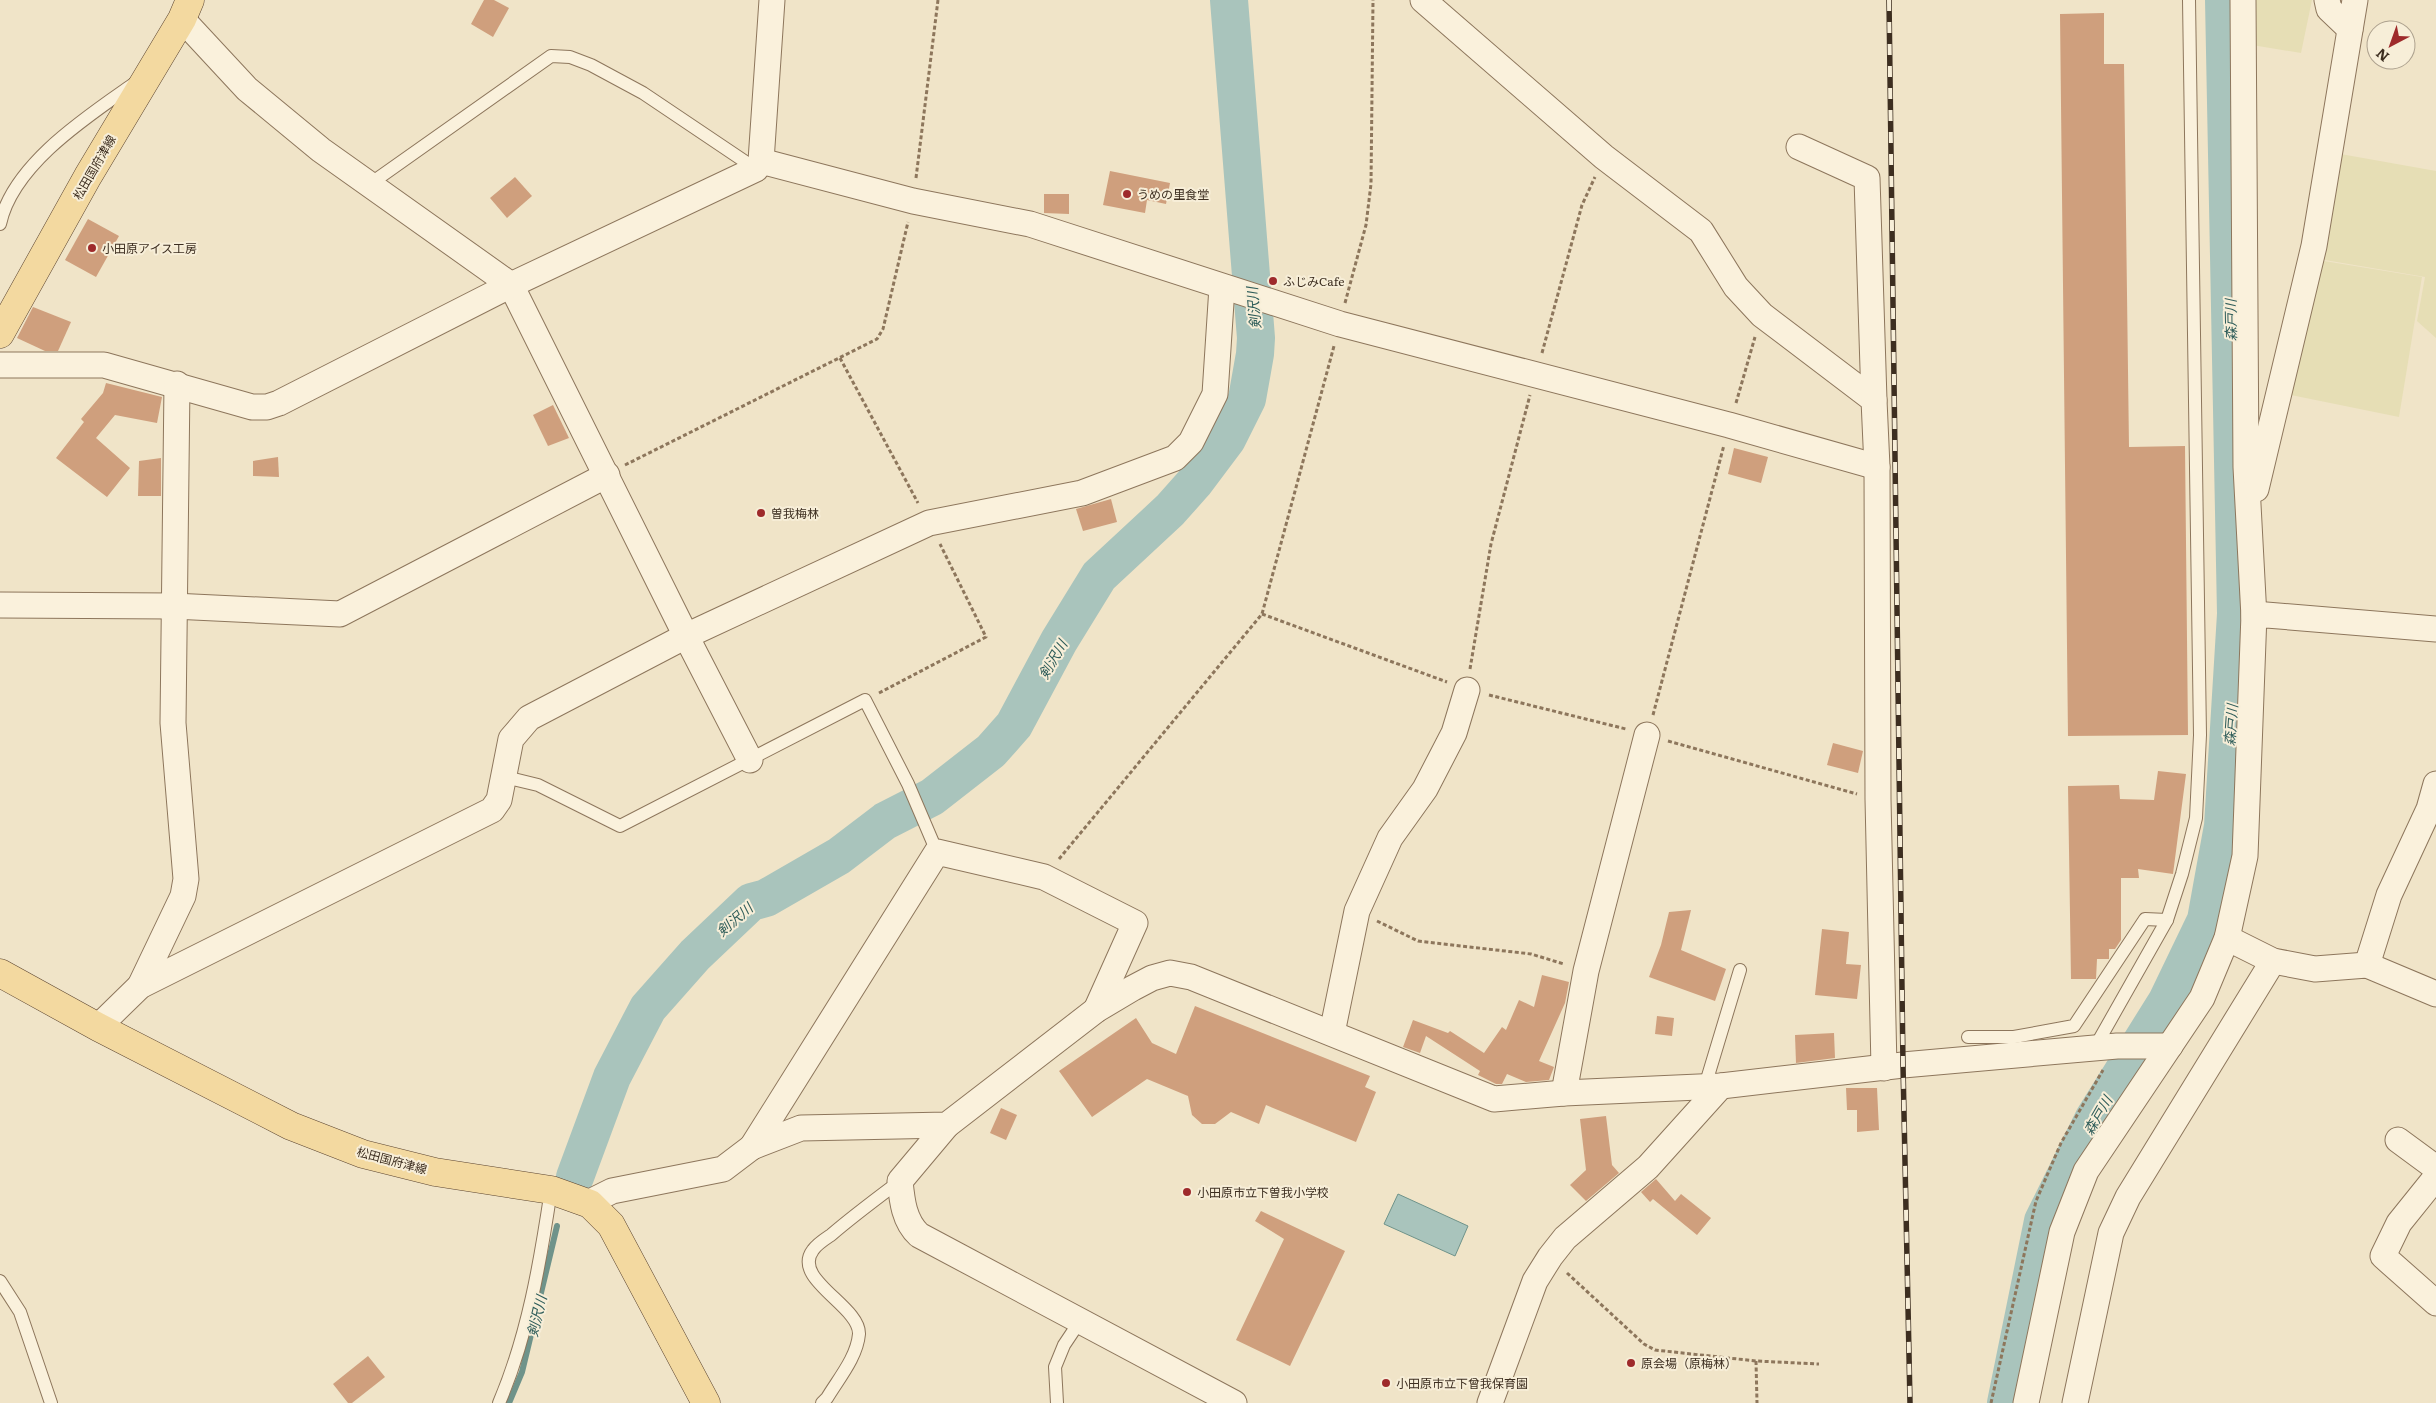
<svg xmlns="http://www.w3.org/2000/svg" width="2436" height="1403" font-family="Literata,'Noto Sans JP',serif">
<style>
.farmland{fill:#e6deb5}
.water{fill:#a9c4bc;stroke:#6f938a}
.lines{fill:none;stroke-linecap:round;stroke-linejoin:round}
.stream{stroke:#6f938a;stroke-width:6}
.river{stroke:#a9c4bc;stroke-width:38}
.building{fill:#cf9f7d}
.service-casing{stroke:#8d765c;stroke-width:14}
.minor-casing{stroke:#8d765c;stroke-width:27}
.primary-casing{stroke:#5b4430;stroke-width:29}
.path{stroke:#8d765c;stroke-width:3;stroke-dasharray:4 2.5;stroke-linecap:butt}
.service{stroke:#faf1dc;stroke-width:12}
.minor{stroke:#faf1dc;stroke-width:25}
.primary{stroke:#f3d9a0;stroke-width:28}
.rail-casing{stroke:#3d2e20;stroke-width:5.5}
.rail{stroke:#f7eed8;stroke-width:4;stroke-dasharray:11;stroke-linecap:butt}
.poi-dot{fill:#9e2a2b;stroke:#f7eed8;stroke-width:2}
.labels{text-anchor:middle;dominant-baseline:central;stroke-width:4;stroke-linejoin:round;paint-order:stroke}
.street-label{font-size:12px;fill:#3d2e20;stroke:#f7eed8}
.poi-label{font-size:12px;fill:#3d2e20;stroke:#f7eed8;text-anchor:start}
.water-label{font-size:14px;font-style:italic;fill:#2f5d5a;stroke:#f7eed8}
</style>
<rect width="100%" height="100%" fill="#f0e4c8"/>
<g class="farmland">
<path d="M2252,0H2312L2301,53L2252,45Z"/>
<path d="M2335,153L2436,171V338L2417,321L2425,277L2319,259Z"/>
<path d="M2318,260L2422,277L2399,417L2286,394Z"/>
</g>
<path class="water" d="M1398,1194L1468,1226L1455,1256L1384,1224Z"/>
<g class="lines">
<path class="stream" d="M509,1403L522,1372L557,1226"/>
<g class="river">
<path d="M575,1177L612,1077L648,1008L695,955L751,902L766,898L839,856L885,821L932,797L991,751L1014,725L1059,641L1099,576L1170,510L1194,483L1227,439L1247,399L1255,354L1256,338L1229,0"/>
<path d="M2006,1403L2043,1221L2094,1118L2167,1001L2206,920L2223,826L2236,614L2224,0"/>
</g>
</g>
<g class="building">
<path d="M484,0H494L509,8L493,37L471,24Z"/>
<path d="M2104,13V64H2124L2129,447L2185,446L2188,735L2068,736L2060,14Z"/>
<path d="M1110,171L1170,183L1166,204L1147,200L1145,213L1103,205Z"/>
<path d="M515,177L532,196L507,218L490,198Z"/>
<path d="M1044,194H1069V214L1044,213Z"/>
<path d="M88,219L119,236L96,277L65,260Z"/>
<path d="M33,307L71,322L58,351H45L17,338Z"/>
<path d="M106,383L162,397L157,423L115,415L96,438L130,468L107,497L56,458L84,422L81,419L103,393Z"/>
<path d="M553,405L569,438L548,446L533,415Z"/>
<path d="M1734,448L1768,457L1761,483L1728,474Z"/>
<path d="M278,457L279,477L253,476V461Z"/>
<path d="M161,458V496H138L139,461Z"/>
<path d="M1111,499L1117,522L1083,531L1076,509Z"/>
<path d="M1833,743L1863,751L1858,773L1827,765Z"/>
<path d="M2158,771L2186,774L2173,874L2138,869L2139,878H2121V940L2115,949H2109V959H2097L2096,979H2071L2068,786L2119,785L2120,799L2154,800Z"/>
<path d="M1691,910L1681,950L1726,969L1715,1001L1649,977L1661,945L1669,912Z"/>
<path d="M1822,929L1849,932L1846,964L1861,965L1857,999L1815,995Z"/>
<path d="M1542,975L1569,982L1565,1003L1539,1061L1554,1067L1549,1080L1526,1082L1507,1074L1502,1084H1496L1478,1075L1480,1071L1426,1036L1420,1053L1403,1047L1413,1020L1448,1033L1450,1031L1484,1053L1502,1027L1506,1030L1519,1000L1534,1007Z"/>
<path d="M1195,1006L1370,1076L1365,1087L1376,1092L1356,1142L1266,1105L1259,1124L1231,1112L1215,1124H1202L1192,1115L1188,1096L1147,1079L1092,1117L1059,1071L1136,1018L1152,1043L1176,1054Z"/>
<path d="M1657,1016L1674,1018L1672,1036L1655,1034Z"/>
<path d="M1834,1033L1835,1058L1796,1063L1795,1035Z"/>
<path d="M1846,1088H1877L1879,1130L1857,1132V1110H1847Z"/>
<path d="M1001,1108L1017,1115L1006,1140L990,1133Z"/>
<path d="M1606,1116L1612,1165L1619,1173L1586,1201L1570,1185L1586,1170L1580,1119Z"/>
<path d="M1656,1179L1675,1201L1681,1194L1711,1218L1697,1235L1653,1199L1650,1202L1641,1192Z"/>
<path d="M1261,1211L1345,1251L1290,1366L1236,1340L1284,1239L1255,1221Z"/>
<path d="M368,1356L385,1377L352,1403H348L333,1384Z"/>
</g>
<g class="lines">
<g class="service-casing">
<g id="service">
<path d="M370,184L551,56L570,57L591,65L643,93L756,169"/>
<path d="M0,224C13,164 88,116 135,83"/>
<path d="M505,777L538,785L620,826L865,700L908,784L937,852"/>
<path d="M1968,1037H2014L2074,1026L2145,919L2167,920"/>
<path d="M2094,1049L2167,920L2182,874L2196,818L2200,735L2189,0"/>
<path d="M1705,1086L1740,970"/>
<path d="M0,1281L20,1312L51,1403"/>
<path d="M499,1403C528,1335 540,1263 551,1190"/>
<path d="M822,1403L827,1398C839,1378 857,1357 859,1334C860,1306 791,1279 813,1250C817,1244 825,1239 831,1235C853,1216 876,1199 900,1181"/>
<path d="M1057,1403L1055,1367L1064,1345L1080,1321"/>
</g>
</g>
<g class="minor-casing">
<g id="minor">
<path d="M1423,0L1604,157L1701,231L1736,287L1762,315L1874,400L1877,467L1878,799L1884,1068"/>
<path d="M2243,0L2246,467L2254,617"/>
<path d="M2327,0L2329,9L2350,29"/>
<path d="M182,19L247,89L321,150L511,285L686,636L750,760"/>
<path d="M1799,147L1867,178L1874,400"/>
<path d="M761,161L913,201L1030,224L1340,324L1729,425L1877,467"/>
<path d="M0,365H104L252,407H267L279,403L511,285L756,169L761,161L772,0"/>
<path d="M2256,489L2314,246L2355,0"/>
<path d="M0,605L173,606L340,614L607,475"/>
<path d="M2227,938L2273,961L2315,969L2367,965L2436,994"/>
<path d="M2367,965L2389,895L2429,809L2436,784"/>
<path d="M140,986L183,896L186,879L173,723L177,384"/>
<path d="M98,1027L140,986L492,810L499,800L511,739L529,718L686,636L929,523L1082,493L1175,458L1191,442L1215,394L1222,287"/>
<path d="M1332,1033L1357,911L1390,838L1425,789L1454,733L1467,690"/>
<path d="M1564,1093L1586,971L1647,735"/>
<path d="M947,1125L900,1181C902,1201 904,1221 919,1235L1234,1403"/>
<path d="M2398,1140L2436,1168"/>
<path d="M752,1147L937,852L1044,877L1135,923L1096,1010"/>
<path d="M2436,1177L2399,1223L2383,1256L2436,1303"/>
<path d="M590,1204L592,1201L612,1191L723,1169L752,1147L801,1128L947,1125L1096,1010L1133,988L1152,978L1170,973L1191,977L1494,1099L1564,1093L1721,1086L1903,1065L2117,1046H2170"/>
<path d="M1490,1403L1535,1281L1550,1257L1565,1238L1648,1167L1721,1086"/>
<path d="M2026,1403L2062,1232L2086,1171L2202,998L2227,938L2245,856L2254,614L2436,629"/>
<path d="M2075,1403L2111,1233L2128,1197L2273,961"/>
</g>
</g>
<g class="primary-casing">
<g id="primary">
<path d="M0,334L88,176L182,19L190,0"/>
<path d="M0,973L98,1027L291,1126L363,1154L435,1172L551,1190L590,1204L611,1225L706,1403"/>
</g>
</g>
<g class="path">
<path d="M916,178L938,0"/>
<path d="M1345,303L1366,225L1371,184L1373,0"/>
<path d="M1542,353L1582,205L1595,177"/>
<path d="M840,358L918,503"/>
<path d="M1736,403L1755,337"/>
<path d="M625,465L877,339L883,329L908,222"/>
<path d="M1262,614L1447,682"/>
<path d="M1470,669L1491,544L1530,395"/>
<path d="M879,693L986,637L940,544"/>
<path d="M1489,695L1626,729"/>
<path d="M1653,715L1724,445"/>
<path d="M1668,741L1857,794"/>
<path d="M1059,859L1262,614L1334,346"/>
<path d="M1377,921L1418,941L1531,954L1564,964"/>
<path d="M1567,1273L1644,1344L1655,1350L1756,1361L1819,1364"/>
<path d="M1756,1361L1757,1403"/>
<path d="M1991,1403L2036,1201L2061,1143L2103,1070"/>
</g>
<use href="#service" class="service"/>
<use href="#minor" class="minor"/>
<use href="#primary" class="primary"/>
<g class="rail-casing">
<path id="rail" d="M1889,0L1903,1065L1910,1403"/>
</g>
<use href="#rail" class="rail"/>
</g>
<g class="poi-dot">
<circle cx="1127" cy="194" r="5"/>
<circle cx="92" cy="248" r="5"/>
<circle cx="1273" cy="281" r="5"/>
<circle cx="761" cy="513" r="5"/>
<circle cx="1187" cy="1192" r="5"/>
<circle cx="1631" cy="1363" r="5"/>
<circle cx="1386" cy="1383" r="5"/>
</g>
<g class="labels">
<g class="street-label">
<text transform="translate(94 167) rotate(-60)">松田国府津線</text>
<text transform="translate(392 1160) rotate(15)">松田国府津線</text>
</g>
<g class="poi-label">
<text x="1137" y="194">うめの里食堂</text>
<text x="102" y="248">小田原アイス工房</text>
<text x="1283" y="281">ふじみCafe</text>
<text x="771" y="513">曽我梅林</text>
<text x="1197" y="1192">小田原市立下曽我小学校</text>
<text x="1641" y="1363">原会場（原梅林）</text>
<text x="1396" y="1383">小田原市立下曾我保育園</text>
</g>
<g class="water-label">
<text transform="translate(1253 308) rotate(-95)">剣沢川</text>
<text transform="translate(2230 320) rotate(-91)">森戸川</text>
<text transform="translate(1052 659) rotate(-60)">剣沢川</text>
<text transform="translate(2230 725) rotate(-86)">森戸川</text>
<text transform="translate(734 919) rotate(-41)">剣沢川</text>
<text transform="translate(2097 1115) rotate(-60)">森戸川</text>
<text transform="translate(536 1316) rotate(-77)">剣沢川</text>
</g>
</g>
<g transform="translate(2391 45) rotate(221)"><circle r="24" fill="#f7eed8" stroke="#ada18e"/>
<path d="M0-4L9 19L0 12L-9 19Z" fill="#9e2a2b"/>
<text y="-8" font-size="14" font-weight="bold" text-anchor="middle" fill="#3d2e20">N</text>
</g>
</svg>
